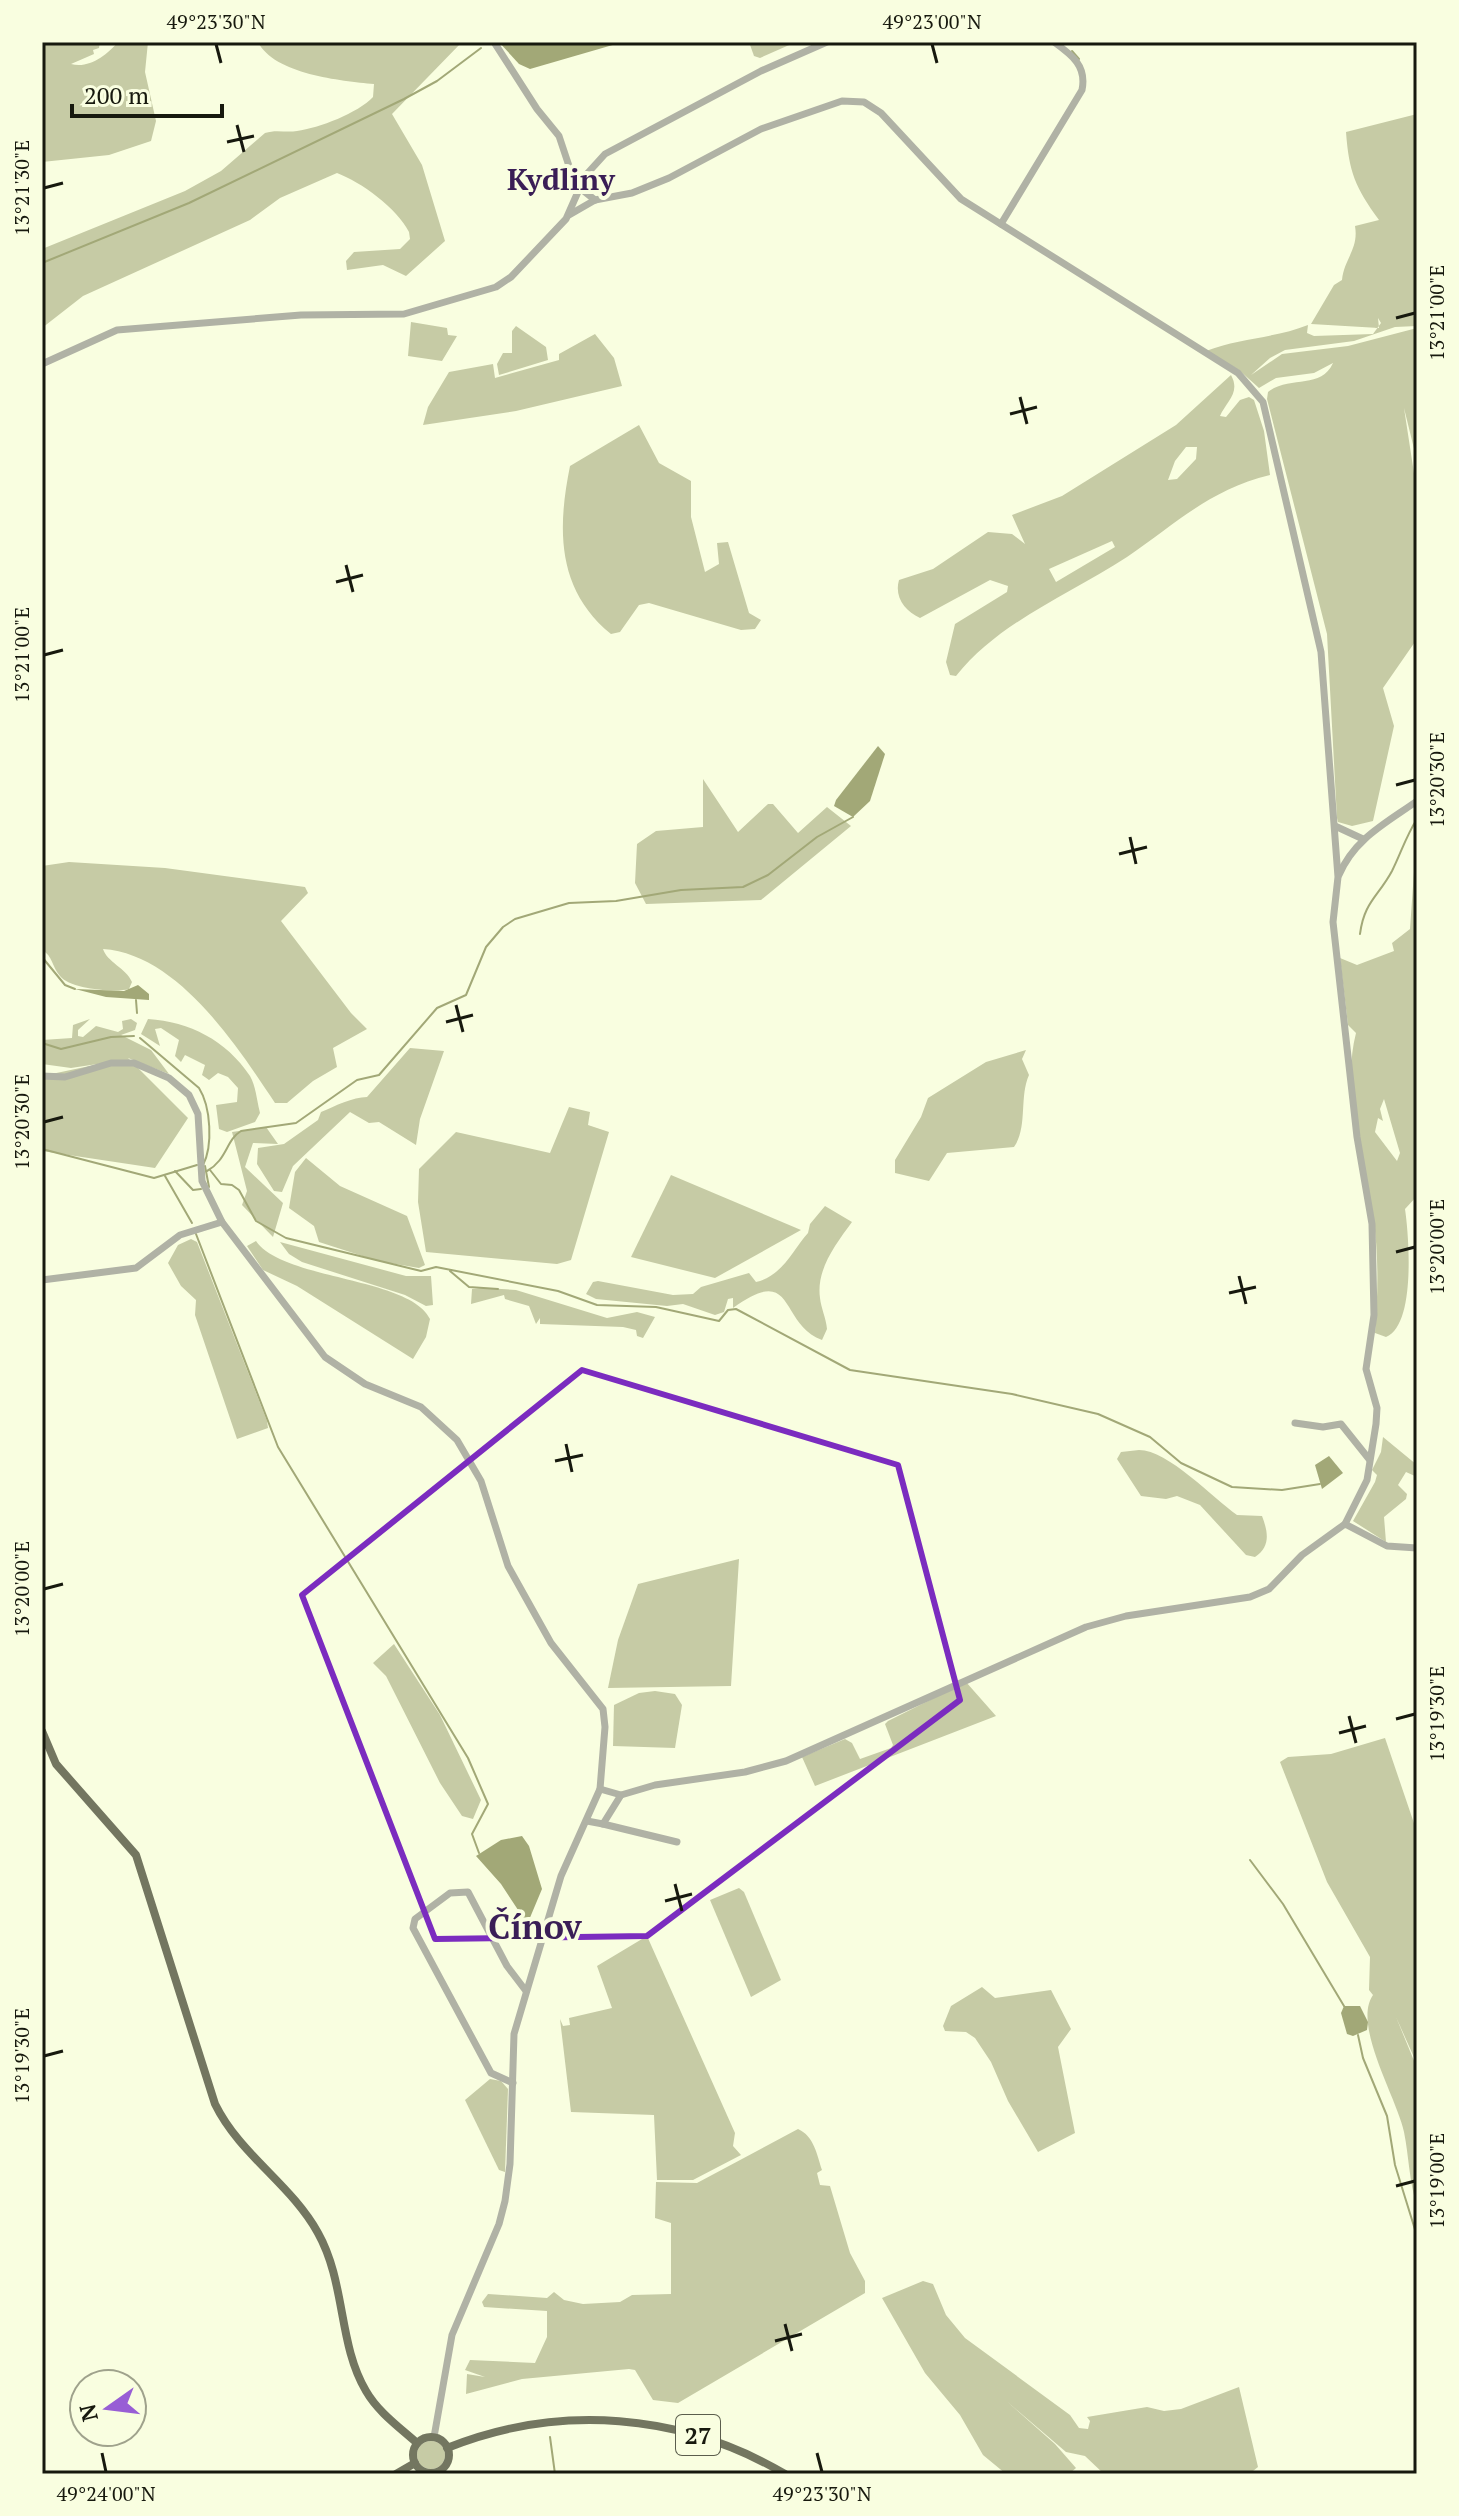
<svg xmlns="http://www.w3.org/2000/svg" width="1459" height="2516" font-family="'PT Serif',serif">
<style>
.green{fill:#c6cba5;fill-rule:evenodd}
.water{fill:#a2a877}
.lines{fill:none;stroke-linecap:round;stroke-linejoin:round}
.stream{stroke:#a2a877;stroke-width:2}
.minor{stroke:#b0b2a5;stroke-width:7}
.major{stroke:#737660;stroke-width:8}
.marked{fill:none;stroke:#7b2cbf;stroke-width:6;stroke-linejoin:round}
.ticks{fill:none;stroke:#17190e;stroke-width:3}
.labels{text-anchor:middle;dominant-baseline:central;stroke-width:8;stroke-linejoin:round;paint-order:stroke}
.shield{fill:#f9fee0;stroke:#5b5e4d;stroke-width:2}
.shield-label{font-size:24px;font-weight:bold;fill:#17190e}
.quarter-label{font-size:30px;font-weight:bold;fill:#3a1e56;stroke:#f9fee0}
.district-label{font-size:34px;font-weight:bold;fill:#3a1e56;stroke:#f9fee0}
.neatline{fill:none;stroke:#17190e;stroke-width:3}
.ticks-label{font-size:20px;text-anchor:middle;fill:#17190e}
</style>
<rect width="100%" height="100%" fill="#f9fee0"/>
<g class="green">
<path d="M42,42H100L99,48L93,50L94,54L71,64C89,69 107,55 118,42H148L145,72L156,121L151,141L109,155L42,162Z"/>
<path d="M258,42L361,45L462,42L392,114L422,165L445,241L406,276L383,265L347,270L346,261L354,252L400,249L410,239L409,232C397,208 361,182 337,173L280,198L250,220L83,296L42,328V249L185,191L221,171L265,133C277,129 285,133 297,131C319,128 358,113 373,97L374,84C341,81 274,74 258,42Z"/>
<path d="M749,42H796L760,58L754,56Z"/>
<path d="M1417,114V326L1395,327L1354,341L1285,350L1270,358L1251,375L1282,354L1348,346L1417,328V461L1404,408L1417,493V639L1383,688L1394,726L1373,821L1352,826L1338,822L1337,818L1327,634L1267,399L1268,392C1290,375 1321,390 1333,363L1314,373L1276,378L1259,388L1239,370L1206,351C1239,338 1276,338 1308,325L1307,333L1314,336L1373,334L1381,323L1378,318L1379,328L1311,324L1334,285L1342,280C1344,259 1359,249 1355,226L1379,220C1355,187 1349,172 1346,132Z"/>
<path d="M411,322L447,328L448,335L457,336L442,361L408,356Z"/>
<path d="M516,326L546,347L548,360L499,375L497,364L503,353H512V331Z"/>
<path d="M595,334L614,358L622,386L516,411L423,425L428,407L449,372L493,364L495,378L559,360V354Z"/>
<path d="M1231,375C1241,393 1226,402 1220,416L1226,417L1240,400L1249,397L1254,400L1264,431L1270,475C1209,490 1177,523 1127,557C1069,595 1000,621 956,676L950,675L946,662L955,624L1007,592L1008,586L990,580L920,618C905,611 894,597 899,580L933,569L988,532L1012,534L1025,544L1012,515L1062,496L1176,425ZM1186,447H1197L1196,459L1177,479L1168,480L1175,461ZM1112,541L1115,547L1056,582L1049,569Z"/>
<path d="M639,425L659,463L691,481V517L705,572L719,564L717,543L728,542L749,613L761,620L755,629L741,630L649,603L639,605L620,632L611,634C557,590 557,530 570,466Z"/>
<path d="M703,779L738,832L768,804H773L798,833L827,807L851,826L761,900L646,904L635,883L637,844L656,831L703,827Z"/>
<path d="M1417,829V1156L1414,1158L1417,1196L1405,1209C1409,1236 1416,1325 1386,1337L1375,1333C1378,1294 1379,1254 1373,1216C1365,1159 1341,1090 1356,1033L1348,1025L1340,958L1357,965L1394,951L1392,943L1410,929ZM1384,1099L1400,1153L1397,1161L1375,1132L1378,1118L1383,1121L1380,1109Z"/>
<path d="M69,862L165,868L305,887L308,893L281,921L351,1013L367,1029L333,1048L337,1067L313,1081L287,1103H275C237,1046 178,954 103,949C107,962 126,968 132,982L129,989C115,993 70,989 60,976C52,967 53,956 42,950V866Z"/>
<path d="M90,1019L78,1030V1036L83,1037L96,1026L118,1032L123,1029L122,1021L131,1019L137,1023L135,1030L121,1035L151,1050L169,1074L128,1058L188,1118L155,1168L42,1151V1076L104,1063L71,1068L42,1064V1040L72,1038L73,1025Z"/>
<path d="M148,1019C190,1022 226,1040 250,1076C256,1086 257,1102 260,1113L255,1122L227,1132L219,1129L216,1105L237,1102L238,1088L228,1077L218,1073L209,1080L202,1075L205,1065L185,1055L181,1062L175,1056L179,1040L161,1028L155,1029L160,1046L141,1034Z"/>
<path d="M410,1048L444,1051L420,1119L416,1145L379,1122L369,1123L350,1112L293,1166L282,1192L274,1191L257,1164L258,1148L284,1144L318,1120L321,1112C335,1106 353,1097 367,1097Z"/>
<path d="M1026,1050L1022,1059L1029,1075C1019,1097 1028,1127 1014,1147L947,1153L929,1181L895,1173V1160L921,1117L928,1098L986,1062Z"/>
<path d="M569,1107L590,1112L588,1125L609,1132L571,1260L557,1264L426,1252L418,1202L419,1169L456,1132L550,1153Z"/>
<path d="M266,1127L278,1144L253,1143L245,1167L283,1203L273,1237L242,1205L247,1191L232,1132Z"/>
<path d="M306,1158L340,1186L407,1216L425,1265L419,1268L378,1261L319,1242L314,1226L289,1208L295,1172Z"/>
<path d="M671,1175L801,1230L715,1278L631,1257Z"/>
<path d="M825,1206L852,1222C836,1244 816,1269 820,1298C821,1308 826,1318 827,1329L822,1340C778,1323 796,1262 733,1308V1298L728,1299L724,1312L715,1315L683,1304L667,1306L596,1299L586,1294L593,1282L598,1281L673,1295L693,1294L701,1287L749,1273L756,1282C783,1276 794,1248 808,1233L810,1224Z"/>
<path d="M191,1239L197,1242L267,1421L268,1428L237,1439L195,1315L196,1300L181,1286L168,1263L178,1245Z"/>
<path d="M256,1241C282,1280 410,1277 430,1319L426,1337L413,1359L297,1286L263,1270L247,1246Z"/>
<path d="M280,1242L406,1276H431L433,1305L426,1306L405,1295L302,1262L289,1254Z"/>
<path d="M485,1288L516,1290L607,1318L637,1312L655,1317L643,1338L637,1336L636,1330L623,1327L540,1324V1318L536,1324L529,1306L505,1299L504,1295L471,1304L472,1289Z"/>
<path d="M1383,1437L1417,1465V1477L1406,1472L1398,1485L1407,1494L1406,1499L1384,1517L1386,1542L1353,1521L1375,1482L1377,1475L1372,1470L1381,1452Z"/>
<path d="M1139,1450C1168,1450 1213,1498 1237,1515L1262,1516C1268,1532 1271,1546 1255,1557L1246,1555L1200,1505L1177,1496L1166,1499L1141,1496L1117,1459L1121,1452Z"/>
<path d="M739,1559L731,1686L608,1688L618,1640L638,1584Z"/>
<path d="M394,1644L440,1715L481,1800L473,1819L462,1816L440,1783L386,1676L373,1663Z"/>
<path d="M966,1682L996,1716L815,1786L802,1757L845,1739L852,1743L860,1759L891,1748L893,1745L885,1724L888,1721Z"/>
<path d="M655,1691L675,1694L682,1705L675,1748L613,1746L614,1705L639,1693Z"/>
<path d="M1385,1738L1417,1832V2064L1396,2017L1417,2068V2206C1409,2181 1409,2157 1404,2132C1397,2098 1352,2025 1373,1995L1369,1990L1370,1957L1327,1882L1280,1762L1288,1757L1331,1754Z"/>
<path d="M739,1888L744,1892L781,1980L751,1997L710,1900Z"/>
<path d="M647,1936L735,2133L733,2146L741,2155L693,2180H657L654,2115L571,2112L560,2019L563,2026L570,2025L569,2018L612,2008L597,1966Z"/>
<path d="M982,1987L995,1998L1051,1990L1071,2029L1058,2047L1075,2133L1038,2152L1008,2101L991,2062L975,2038L966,2032L945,2031L943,2026L951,2006Z"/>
<path d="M490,2079L501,2081L508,2089L505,2172L499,2170L465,2100Z"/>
<path d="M798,2129C814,2136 817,2155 822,2170L817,2173L820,2185L830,2186L850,2253L865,2281V2293L678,2403L653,2400L635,2370L629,2369L522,2379L466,2394L467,2374L485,2377L465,2370L470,2360L535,2363L547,2337V2311L484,2307L482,2302L488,2294L547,2298L554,2292L564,2300L583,2304L620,2302L632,2295L671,2294V2223L655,2218L656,2182L697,2183Z"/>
<path d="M923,2281L933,2284L946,2315L965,2338L1070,2415L1079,2428L1088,2429L1090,2421L1087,2417L1147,2407L1164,2411L1181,2409L1239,2387L1258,2467L1253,2471L1259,2474H1104L1085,2456L1066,2452L1004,2399L1055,2444L1076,2468L1069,2474H1006L983,2455L960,2415L925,2373L882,2298Z"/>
<circle cx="431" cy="2455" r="14"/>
</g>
<g class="water">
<path d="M499,42H623L530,69L519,64Z"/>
<path d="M878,746L885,754L870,801L853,817L834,806L836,800Z"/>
<path d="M138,985L149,994V1000L106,997L75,989L124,991Z"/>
<path d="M1329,1456L1343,1473L1322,1489L1315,1465Z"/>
<path d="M522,1836L529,1846L542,1889L529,1920L524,1919L501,1884L476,1856L501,1840Z"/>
<path d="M1344,2006H1360L1368,2022L1367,2030L1353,2036L1347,2034L1341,2013Z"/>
</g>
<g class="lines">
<g class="stream">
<path d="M1072,51L1079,59"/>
<path d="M42,263L189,203L404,99L437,81L481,48"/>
<path d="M1360,934C1364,902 1378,897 1392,871C1401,853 1406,836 1417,819"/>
<path d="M42,957L65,985L75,989"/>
<path d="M136,1000L137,1013"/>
<path d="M140,1038L199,1088C211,1107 213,1146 203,1165"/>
<path d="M42,1043L61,1049L111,1037L134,1036"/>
<path d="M42,1149L154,1178L197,1165"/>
<path d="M205,1166L209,1187"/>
<path d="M210,1170L221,1184L232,1185L239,1190L256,1221L286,1238L421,1271L436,1267L558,1291L597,1305L656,1307L719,1321L728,1310L736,1309L850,1370L1012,1394L1098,1414L1150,1437L1181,1463L1232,1487L1282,1490L1320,1484"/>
<path d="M175,1171L193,1190L201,1189"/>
<path d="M207,1171C227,1160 226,1140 241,1131L296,1123L357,1080L379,1075L437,1008L466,995L486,947L503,927L515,919L569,903L616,901L681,890L743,887L768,875L817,837L853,817"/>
<path d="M165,1176L192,1223"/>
<path d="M196,1234L278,1447L468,1758L488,1804L472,1834L479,1853"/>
<path d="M450,1271L469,1287L498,1289"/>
<path d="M1250,1860L1283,1904L1344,2006"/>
<path d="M1358,2035L1363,2058L1387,2116L1395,2165L1417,2236"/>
<path d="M550,2437L555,2474"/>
</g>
<g class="minor">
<path d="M494,42L537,109L559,136L575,184L595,200"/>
<path d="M569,215L595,200L632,193L669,178L761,129L842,101L864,102L881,113L961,199L1238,373L1263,402L1321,652L1338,877L1333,922L1357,1137L1372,1224L1374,1315L1366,1369L1377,1408L1376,1424L1367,1480L1345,1524"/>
<path d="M1001,224L1082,90C1087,66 1072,55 1054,42"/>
<path d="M42,364L117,330L301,315L404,314L496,287L511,277L566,219L585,176L605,154L761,71L827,42"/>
<path d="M1335,826L1363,839"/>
<path d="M1339,875C1354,839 1386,823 1417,801"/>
<path d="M42,1076L65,1077L111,1063H134L169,1078L189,1095L198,1114L202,1181L222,1222L325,1357L365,1384L421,1407L457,1440L481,1481L508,1566L551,1643L603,1709L605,1727L600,1789L561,1876L514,2034L510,2164L505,2201L499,2224L452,2335L434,2437"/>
<path d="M42,1280L136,1268L180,1235L222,1222"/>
<path d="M1295,1423L1323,1427L1341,1424L1369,1459"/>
<path d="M600,1789L621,1795"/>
<path d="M587,1821L603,1824L621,1795L655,1785L745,1772L786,1761L1086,1627L1126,1616L1250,1597L1269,1589L1302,1555L1345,1524L1387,1546L1417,1548"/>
<path d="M603,1824L677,1842"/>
<path d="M513,2083L491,2073L413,1928L415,1919L450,1893L468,1892L507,1966L526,1991"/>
</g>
<g class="major">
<path d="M42,1731L56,1764L136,1855L215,2104C240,2155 291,2184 318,2233C346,2283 338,2344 366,2391C378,2412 399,2427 417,2443"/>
<circle cx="431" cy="2455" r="18"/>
<path d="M447,2448C559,2403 682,2413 785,2474"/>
<path d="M396,2474L415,2463"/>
</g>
</g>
<path class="marked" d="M582,1370L898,1465L960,1700L647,1936L435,1939L302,1595Z"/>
<path class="ticks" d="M216,44L221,63M932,44L937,63M237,125L244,152M227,142L254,136M44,188L63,183M1396,318L1415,313M1020,397L1027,424M1010,414L1037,407M346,565L353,592M336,582L363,575M44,655L63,650M1396,785L1415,780M1130,837L1136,864M1119,854L1147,847M456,1005L463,1032M446,1022L473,1015M44,1122L63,1117M1396,1252L1415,1247M1239,1276L1246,1304M1229,1293L1256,1287M566,1444L572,1472M555,1461L583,1455M44,1589L63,1584M1349,1716L1356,1743M1396,1719L1415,1714M1339,1733L1366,1726M675,1884L682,1911M665,1901L692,1894M44,2056L63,2051M1396,2186L1415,2181M785,2324L792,2351M775,2341L802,2334M102,2453L106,2472M817,2453L822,2472"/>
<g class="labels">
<rect class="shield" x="676" y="2415" width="44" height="40" rx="6"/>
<g class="shield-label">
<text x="698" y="2435">27</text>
</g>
<g class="quarter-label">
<text x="561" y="179">Kydliny</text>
</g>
<g class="district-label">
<text x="535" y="1926">Čínov</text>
</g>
</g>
<rect width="1459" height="2516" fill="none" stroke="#f9fee0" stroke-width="88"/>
<g transform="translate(108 2408) rotate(256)"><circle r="38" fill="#f9fee0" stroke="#9fa28c" stroke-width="2"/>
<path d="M0-6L14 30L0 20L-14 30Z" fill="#985ed5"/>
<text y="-12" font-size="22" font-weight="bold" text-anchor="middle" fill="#17190e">N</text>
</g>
<path d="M72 104v12h150v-12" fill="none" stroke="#17190e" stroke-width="4"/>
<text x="84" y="104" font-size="24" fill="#17190e" stroke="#f9fee0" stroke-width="6" paint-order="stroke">200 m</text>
<rect x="44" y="44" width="1371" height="2428" class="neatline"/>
<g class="ticks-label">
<text x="216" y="29">49°23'30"N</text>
<text x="932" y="29">49°23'00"N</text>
<text transform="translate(22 188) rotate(-90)" y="7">13°21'30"E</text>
<text transform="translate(1437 313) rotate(-90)" y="7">13°21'00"E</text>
<text transform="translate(22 655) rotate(-90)" y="7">13°21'00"E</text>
<text transform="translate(1437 780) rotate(-90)" y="7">13°20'30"E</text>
<text transform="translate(22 1122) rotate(-90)" y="7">13°20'30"E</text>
<text transform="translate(1437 1247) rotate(-90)" y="7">13°20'00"E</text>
<text transform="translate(22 1589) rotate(-90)" y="7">13°20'00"E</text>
<text transform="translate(1437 1714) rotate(-90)" y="7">13°19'30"E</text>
<text transform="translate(22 2056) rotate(-90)" y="7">13°19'30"E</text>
<text transform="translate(1437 2181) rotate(-90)" y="7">13°19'00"E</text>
<text x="106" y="2501">49°24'00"N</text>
<text x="822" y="2501">49°23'30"N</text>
</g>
</svg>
